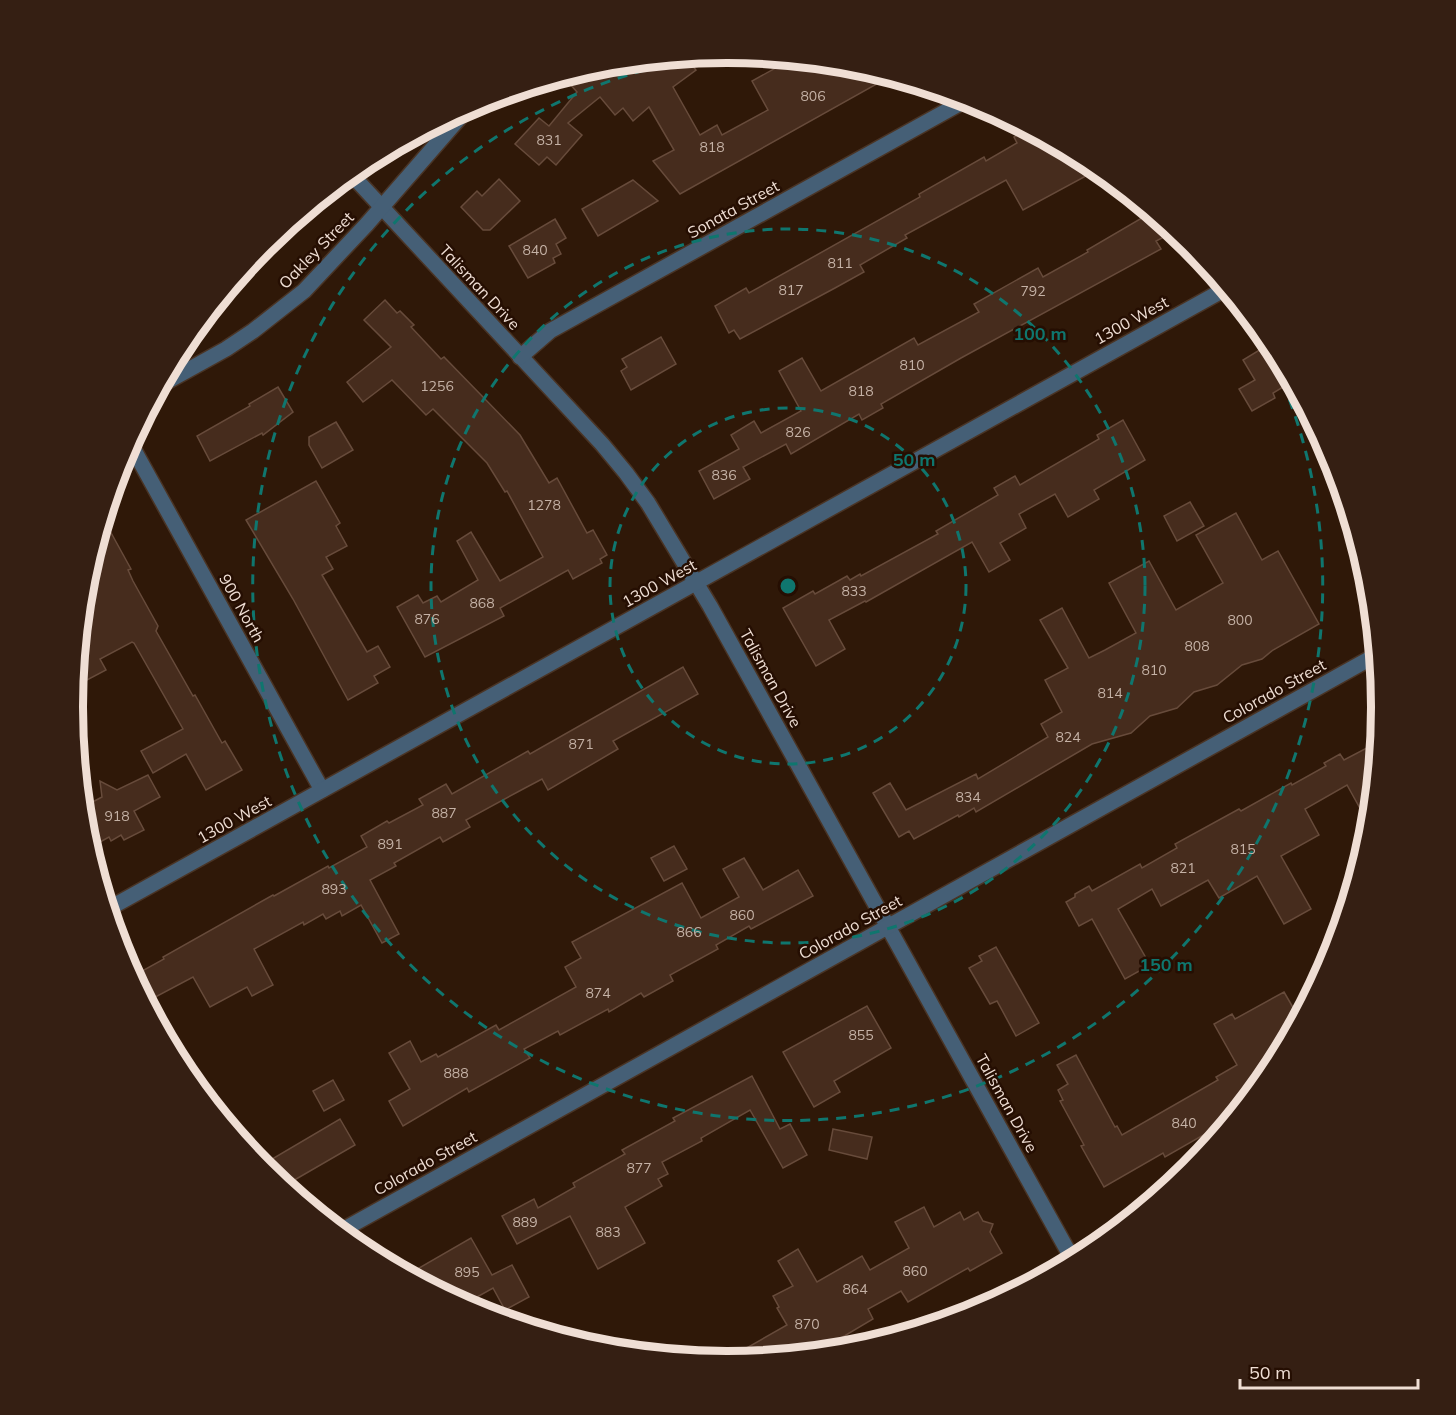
<svg xmlns="http://www.w3.org/2000/svg" width="1456" height="1415" font-family="Mulish,sans-serif">
<style>
.building{fill:#462c1d;stroke:#674b3b;stroke-width:1.5}
.lines{fill:none;stroke-linecap:round;stroke-linejoin:round}
.minor-casing{stroke:#4a3425;stroke-width:18}
.minor{stroke:#455f76;stroke-width:15}
.ring{fill:none;stroke:#0f766e;stroke-width:3;stroke-dasharray:10 8}
.labels{text-anchor:middle;dominant-baseline:central;stroke-width:5;stroke-linejoin:round;paint-order:stroke}
.number-label{font-size:14px;fill:#c5b2a6}
.street-label{font-size:16px;fill:#efded4;stroke:#250e02}
.rim{fill:none;stroke:#efded4;stroke-width:8}
.centre{fill:#0f766e;stroke:#250e02;stroke-width:3}
.ring-label{font-size:18px;text-anchor:middle;font-weight:bold;fill:#0f766e;stroke:#250e02;stroke-width:5;stroke-linejoin:round;paint-order:stroke}
</style>
<rect width="100%" height="100%" fill="#2f1808"/>
<g class="building">
<path d="M686,57L696,70L673,87L700,135L717,125L722,135L768,110L752,81L792,59L856,65L891,76L680,194L653,161L674,150L649,107L633,121L623,108L615,115L600,97L568,123L582,135L556,165L547,157L539,165L515,144L539,118L549,126L577,92L570,84L589,69L601,65Z"/>
<path d="M1028,129L1057,145L1067,161L1075,156L1086,176L1023,210L1006,180L905,235L907,238L860,265L864,272L835,288L740,339L734,330L729,333L715,306L746,288L749,293L920,197L919,194L984,157L986,161L1017,143L1014,137Z"/>
<path d="M499,179L520,201L490,230H483L461,207L477,191L482,196Z"/>
<path d="M633,180L658,201L598,236L582,209Z"/>
<path d="M1152,212L1166,236L1156,241L1161,249L961,358L881,404L883,408L862,420L859,414L791,454L786,444L743,467L750,479L714,499L699,471L739,449L731,435L754,421L761,433L801,411L779,371L802,358L821,391L914,338L918,345L979,312L974,304L1038,268L1043,277L1088,252L1087,250Z"/>
<path d="M555,219L566,238L556,244L561,254L553,258L555,263L528,278L509,246Z"/>
<path d="M385,300L397,313L400,311L414,325L411,327L441,359L444,357L520,435L549,483L557,478L587,533L593,530L607,555L600,559L602,563L573,579L568,570L500,608L504,616L425,657L397,607L418,595L423,603L437,596L441,602L478,580L457,541L471,532L500,581L543,557L507,491L505,492L487,463L433,409L426,415L392,380L363,402L347,382L391,347L364,320Z"/>
<path d="M661,337L676,364L631,390L621,371L627,367L622,359Z"/>
<path d="M1271,343L1293,381L1273,393L1275,398L1252,411L1239,389L1255,380L1243,360Z"/>
<path d="M278,387L293,412L263,435L262,433L210,461L197,436L250,406L249,404Z"/>
<path d="M1123,420L1145,460L1094,490L1099,499L1068,517L1055,494L1019,514L1026,528L1000,543L1010,560L989,572L972,542L866,602L865,601L829,620L845,649L816,666L783,608L813,591L815,594L847,576L850,580L860,574L861,576L938,534L936,531L998,495L994,488L1015,476L1020,485L1099,439L1097,435Z"/>
<path d="M336,422L353,450L322,468L309,445V437Z"/>
<path d="M316,481L340,523L336,526L347,546L326,557L333,569L322,575L367,652L378,646L390,667L374,676L378,683L348,700L293,599L246,520Z"/>
<path d="M1190,502L1204,526L1177,541L1164,516Z"/>
<path d="M1236,513L1262,560L1278,551L1319,624L1273,650L1262,659L1242,665L1217,685L1194,692L1177,708L1150,716L1131,733L1092,744L976,812L974,808L959,817L958,815L914,839L909,831L899,837L873,793L890,783L906,810L976,774L978,779L1048,737L1041,724L1062,712L1045,680L1068,668L1040,620L1062,608L1089,658L1105,650L1136,633L1109,583L1149,561L1176,610L1223,583L1196,535Z"/>
<path d="M104,520L131,569L128,570L133,581L158,626L156,631L193,696L195,695L222,743L225,741L242,770L206,790L186,754L153,773L141,751L183,729L134,643L132,642L100,659L106,670L87,680L77,662L86,579Z"/>
<path d="M683,667L698,694L613,741L618,749L548,790L542,779L525,788L466,820L470,827L443,842L440,837L394,863L396,866L370,880L399,934L382,943L361,905L342,916L340,911L326,919L323,914L304,925L303,922L254,949L273,985L252,996L247,987L210,1007L193,977L146,1002L133,976L164,959L163,957L273,895L274,896L328,866L329,868L367,847L361,836L387,821L389,823L423,805L419,799L446,784L452,794L528,751L530,754Z"/>
<path d="M1380,741L1371,828L1347,785L1305,809L1319,835L1281,856L1311,909L1284,924L1257,876L1219,898L1208,880L1161,906L1152,889L1118,909L1150,965L1125,979L1092,919L1079,926L1066,902L1075,897V894L1089,886L1092,891L1140,864L1142,868L1177,848L1175,844L1239,809L1241,811L1291,783L1292,785L1326,766L1324,763L1340,754L1344,760Z"/>
<path d="M148,775L160,797L134,811L144,830L124,840L121,835L111,841L109,837L89,848L86,835L83,807L102,797L100,781L117,790Z"/>
<path d="M674,846L687,869L664,881L651,858Z"/>
<path d="M744,858L763,890L798,870L813,896L751,929L749,926L716,945L718,949L670,975L673,981L644,997L641,993L609,1012L608,1009L560,1035L558,1031L524,1049L530,1058L469,1092L467,1088L403,1126L389,1101L410,1089L389,1053L410,1041L421,1062L436,1054L438,1057L496,1025L499,1030L576,987L565,967L581,958L572,942L682,883L701,918L739,897L723,869Z"/>
<path d="M996,947L1039,1023L1016,1036L997,1001L990,1004L969,968L982,961L979,956Z"/>
<path d="M1284,992L1298,1016L1287,1023L1293,1033L1272,1072L1235,1117L1165,1157L1163,1153L1104,1187L1081,1146L1084,1145L1060,1101L1063,1100L1058,1090L1068,1084L1057,1065L1076,1055L1115,1127L1117,1126L1122,1135L1218,1080L1216,1077L1237,1065L1214,1024L1232,1014L1235,1019Z"/>
<path d="M867,1006L891,1048L834,1081L840,1092L814,1107L783,1052Z"/>
<path d="M752,1076L780,1129L790,1124L807,1155L783,1168L750,1110L701,1138L702,1141L662,1162L668,1174L658,1179L662,1186L625,1207L645,1243L598,1269L570,1216L517,1244L502,1216L534,1199L538,1208L575,1187L573,1183L625,1154L622,1150L675,1121L673,1118Z"/>
<path d="M333,1080L344,1100L324,1111L313,1091Z"/>
<path d="M340,1119L355,1145L291,1182L283,1185L277,1180L267,1162Z"/>
<path d="M833,1129L872,1137L867,1159L829,1150Z"/>
<path d="M924,1207L934,1227L960,1212L964,1220L978,1212L983,1221L993,1224L990,1232L1002,1253L970,1271L968,1268L908,1302L901,1291L868,1309L873,1319L814,1354L722,1362L787,1325L777,1308L779,1307L773,1296L793,1286L778,1261L798,1249L817,1282L862,1256L870,1270L909,1248L895,1222Z"/>
<path d="M471,1238L492,1275L512,1265L529,1297L505,1310L493,1288L463,1305L407,1275Z"/>
</g>
<g class="lines">
<g class="minor-casing">
<g id="minor">
<path d="M351,174L602,444L626,473L648,503L710,606L1074,1262"/>
<path d="M520,357L550,331L968,99"/>
<path d="M161,385L226,349L253,331L304,291L367,224L468,108"/>
<path d="M130,443L322,790"/>
<path d="M108,909L1227,288"/>
<path d="M339,1232L1378,654"/>
</g>
</g>
<use href="#minor" class="minor"/>
</g>
<g class="ring">
<circle cx="788" cy="586" r="178"/>
<circle cx="788" cy="586" r="357"/>
<path d="M1251 318A535 535 0 1 1 737 53"/>
</g>
<g class="labels">
<g class="number-label">
<text x="813" y="96">806</text>
<text x="549" y="140">831</text>
<text x="712" y="147">818</text>
<text x="535" y="250">840</text>
<text x="840" y="263">811</text>
<text x="791" y="290">817</text>
<text x="1033" y="291">792</text>
<text x="912" y="365">810</text>
<text x="437" y="386">1256</text>
<text x="861" y="391">818</text>
<text x="798" y="432">826</text>
<text x="724" y="475">836</text>
<text x="544" y="505">1278</text>
<text x="854" y="591">833</text>
<text x="482" y="603">868</text>
<text x="427" y="619">876</text>
<text x="1240" y="620">800</text>
<text x="1197" y="646">808</text>
<text x="1154" y="670">810</text>
<text x="1110" y="693">814</text>
<text x="1068" y="737">824</text>
<text x="581" y="744">871</text>
<text x="968" y="797">834</text>
<text x="444" y="813">887</text>
<text x="117" y="816">918</text>
<text x="390" y="844">891</text>
<text x="1243" y="849">815</text>
<text x="1183" y="868">821</text>
<text x="334" y="889">893</text>
<text x="742" y="915">860</text>
<text x="689" y="932">866</text>
<text x="598" y="993">874</text>
<text x="861" y="1035">855</text>
<text x="456" y="1073">888</text>
<text x="1184" y="1123">840</text>
<text x="639" y="1168">877</text>
<text x="525" y="1222">889</text>
<text x="608" y="1232">883</text>
<text x="915" y="1271">860</text>
<text x="467" y="1272">895</text>
<text x="855" y="1289">864</text>
<text x="807" y="1324">870</text>
</g>
<g class="street-label">
<text transform="translate(733 209) rotate(-29)">Sonata Street</text>
<text transform="translate(316 250) rotate(-46)">Oakley Street</text>
<text transform="translate(480 287) rotate(47)">Talisman Drive</text>
<text transform="translate(1131 320) rotate(-29)">1300 West</text>
<text transform="translate(659 583) rotate(-29)">1300 West</text>
<text transform="translate(242 608) rotate(61)">900 North</text>
<text transform="translate(771 678) rotate(61)">Talisman Drive</text>
<text transform="translate(1274 691) rotate(-29)">Colorado Street</text>
<text transform="translate(234 819) rotate(-29)">1300 West</text>
<text transform="translate(850 927) rotate(-29)">Colorado Street</text>
<text transform="translate(1007 1103) rotate(61)">Talisman Drive</text>
<text transform="translate(425 1163) rotate(-29)">Colorado Street</text>
</g>
</g>
<path d="M0 0H1456V1415H0ZM83 707a644 644 0 1 1 1288 0a644 644 0 1 1-1288 0Z" fill="#351f13" fill-rule="evenodd"/>
<path class="rim" d="M83 707a644 644 0 1 1 1288 0a644 644 0 1 1-1288 0Z"/>
<circle cx="788" cy="586" r="9" class="centre"/>
<g class="ring-label">
<text x="1040" y="340">100 m</text>
<text x="914" y="466">50 m</text>
<text x="1166" y="971">150 m</text>
</g>
<path d="M1240 1379v9h178v-9" fill="none" stroke="#efded4" stroke-width="3"/>
<text x="1249" y="1379" font-size="18" fill="#efded4" stroke="#250e02" stroke-width="4.5" paint-order="stroke">50 m</text>
</svg>
